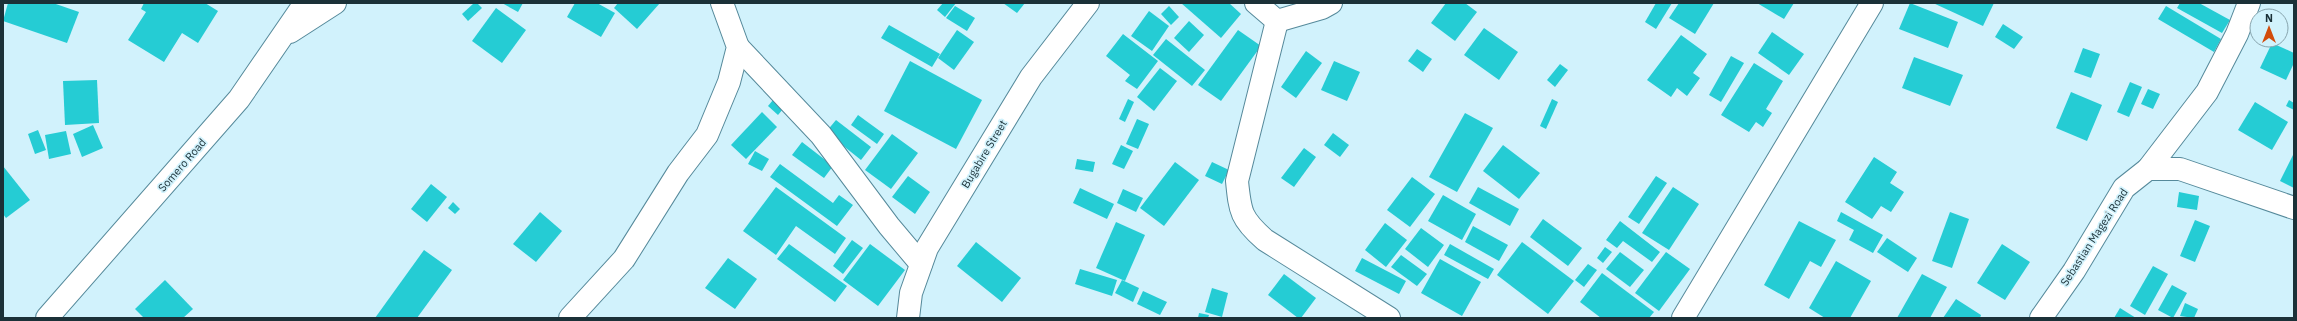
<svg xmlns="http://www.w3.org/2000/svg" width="2297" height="321" font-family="'IBM Plex Sans',sans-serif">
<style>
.building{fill:#25ccd4}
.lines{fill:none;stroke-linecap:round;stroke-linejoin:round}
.minor-casing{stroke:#568a9b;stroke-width:24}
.minor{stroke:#fff;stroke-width:22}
.labels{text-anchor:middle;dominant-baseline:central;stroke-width:3.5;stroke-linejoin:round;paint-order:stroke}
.street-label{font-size:11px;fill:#1b3138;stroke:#d1f2fc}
</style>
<rect width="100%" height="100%" fill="#d1f2fc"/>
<g class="building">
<path d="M8,3H53L79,12L67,43L3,21Z"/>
<path d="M144,3H205L218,11L198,43L182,33L164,62L128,40L146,12L141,9Z"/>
<path d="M474,3H477L482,8L468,21L462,14Z"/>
<path d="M502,3H523L518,12Z"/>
<path d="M575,3H597L615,13L601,37L567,17Z"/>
<path d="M618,3H660L637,29L614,8Z"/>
<path d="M943,3H956L945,17L937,10Z"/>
<path d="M1003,3H1025L1017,13Z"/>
<path d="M1181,3H1229L1241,14L1221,38Z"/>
<path d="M1446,3H1465L1477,12L1455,41L1431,23Z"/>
<path d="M1656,3H1672L1656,29L1645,22Z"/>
<path d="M1679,3H1714L1695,34L1669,18Z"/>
<path d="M1757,3H1794L1784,19Z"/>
<path d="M1910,3L1958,22L1948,48L1899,29Z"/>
<path d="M1933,3H1994L1983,26Z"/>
<path d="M2180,3H2199L2230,20L2222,33L2177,8Z"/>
<path d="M955,6L975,18L967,31L946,18Z"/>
<path d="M1169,6L1179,17L1171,25L1161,14Z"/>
<path d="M2166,6L2221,39L2214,52L2158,19Z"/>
<path d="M496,8L526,30L502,63L472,41Z"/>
<path d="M1149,11L1169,26L1152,51L1131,36Z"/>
<path d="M1189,21L1204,35L1189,52L1174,38Z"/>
<path d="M2003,24L2023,37L2014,49L1995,37Z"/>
<path d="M889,25L940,54L932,67L881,38Z"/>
<path d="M1484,28L1518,52L1499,80L1464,55Z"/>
<path d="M957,30L974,42L954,70L938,58Z"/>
<path d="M1238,30L1261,46L1221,101L1198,85Z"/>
<path d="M1772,32L1804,54L1789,75L1758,53Z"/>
<path d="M1123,34L1158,61L1137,89L1125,81L1130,75L1106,56Z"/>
<path d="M1681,35L1707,54L1693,73L1700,78L1687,96L1677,88L1671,97L1647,80Z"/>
<path d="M1166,39L1205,70L1192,86L1153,55Z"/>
<path d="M2272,43L2294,53V63L2286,80L2260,68Z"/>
<path d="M2083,48L2100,54L2091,78L2074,72Z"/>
<path d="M1417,49L1432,59L1423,72L1408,61Z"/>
<path d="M1306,51L1322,63L1296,98L1281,87Z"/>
<path d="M1731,56L1744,63L1721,102L1709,95Z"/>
<path d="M1914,57L1963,75L1950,106L1902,88Z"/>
<path d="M910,61L982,100L956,149L884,111Z"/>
<path d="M1334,61L1360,72L1347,101L1321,90Z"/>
<path d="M1754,63L1783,81L1766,109L1772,113L1763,127L1756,122L1749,132L1721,115Z"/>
<path d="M1560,64L1568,70L1555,87L1547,80Z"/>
<path d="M1160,68L1177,81L1154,111L1137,97Z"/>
<path d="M97,80L99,123L65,125L63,81Z"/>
<path d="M2130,82L2142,87L2129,117L2117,112Z"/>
<path d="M2148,89L2160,94L2153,109L2141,104Z"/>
<path d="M2071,92L2102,105L2087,141L2056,128Z"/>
<path d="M1128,99L1134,102L1125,122L1119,119Z"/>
<path d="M1552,99L1558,102L1546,129L1540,126Z"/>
<path d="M773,100L783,109L778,115L768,106Z"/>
<path d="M2289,100L2294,103V110L2286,106Z"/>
<path d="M2255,102L2288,122L2272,150L2238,130Z"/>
<path d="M762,112L777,127L746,159L731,145Z"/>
<path d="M1465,113L1493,128L1457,192L1429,177Z"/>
<path d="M858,115L884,134L877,144L851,125Z"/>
<path d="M1137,119L1149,124L1138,149L1126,144Z"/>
<path d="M836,120L871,147L861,160L826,132Z"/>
<path d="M93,125L103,148L82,157L73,134Z"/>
<path d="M38,130L46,150L35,154L28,134Z"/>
<path d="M66,131L71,154L49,159L45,135Z"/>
<path d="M1333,133L1349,145L1340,157L1324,145Z"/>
<path d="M892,134L918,153L891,189L865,170Z"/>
<path d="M802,142L833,166L824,178L792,155Z"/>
<path d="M1121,145L1133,151L1124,169L1112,164Z"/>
<path d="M1503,145L1540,173L1519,199L1483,171Z"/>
<path d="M1304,148L1316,157L1294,187L1281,178Z"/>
<path d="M755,151L769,159L762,171L748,164Z"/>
<path d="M2294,153V188L2280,181Z"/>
<path d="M1874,157L1897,172L1890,183L1904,192L1891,212L1881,206L1872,219L1845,202Z"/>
<path d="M1077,159L1095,162L1093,172L1075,169Z"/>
<path d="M1175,162L1199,180L1164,226L1140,208Z"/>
<path d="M1212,162L1229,170L1222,184L1205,176Z"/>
<path d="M780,164L833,203L839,195L853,205L837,226L770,177Z"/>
<path d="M3,166L30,200L6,218L3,214Z"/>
<path d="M908,176L930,192L915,214L892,197Z"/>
<path d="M1656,176L1667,183L1639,224L1628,217Z"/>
<path d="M1412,177L1435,194L1410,227L1387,210Z"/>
<path d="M431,184L447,197L427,222L411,209Z"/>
<path d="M776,187L846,238L835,254L796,226L776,255L743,231Z"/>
<path d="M1478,187L1519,209L1510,226L1469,203Z"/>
<path d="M1673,187L1699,204L1669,250L1642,233Z"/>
<path d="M1080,188L1114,204L1107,219L1073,203Z"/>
<path d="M1123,189L1143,198L1136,212L1117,203Z"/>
<path d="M2179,192L2199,196L2197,210L2177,207Z"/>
<path d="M1443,195L1476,214L1462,240L1428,221Z"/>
<path d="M453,202L460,209L455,214L448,208Z"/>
<path d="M540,212L562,231L536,262L513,244Z"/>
<path d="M1841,212L1883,235L1873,253L1849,240L1854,230L1837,221Z"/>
<path d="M1950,212L1969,219L1952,268L1932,261Z"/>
<path d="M1543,219L1582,248L1568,266L1530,237Z"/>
<path d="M2195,220L2210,226L2195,262L2180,256Z"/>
<path d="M1620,221L1660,252L1652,262L1623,241L1617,248L1606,240Z"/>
<path d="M1799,221L1836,240L1821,267L1810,261L1789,299L1764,285Z"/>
<path d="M1116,222L1145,235L1125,281L1096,268Z"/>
<path d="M1385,223L1407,240L1386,267L1365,250Z"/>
<path d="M1473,226L1508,245L1499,261L1465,242Z"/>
<path d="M1421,228L1444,245L1428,267L1405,249Z"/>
<path d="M1887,238L1917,258L1908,272L1877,252Z"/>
<path d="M852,240L863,248L843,274L833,266Z"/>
<path d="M976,242L1021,278L1002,302L957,266Z"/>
<path d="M1522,242L1574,281L1548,314L1497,275Z"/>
<path d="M789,244L847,286L835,302L777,259Z"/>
<path d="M870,244L905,270L878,306L843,280Z"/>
<path d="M1450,244L1494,269L1488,279L1444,255Z"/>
<path d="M2002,244L2030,262L2005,300L1977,283Z"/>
<path d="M1605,247L1612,252L1603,263L1597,258Z"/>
<path d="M424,250L452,270L417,318H375Z"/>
<path d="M1620,252L1644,270L1630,287L1606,269Z"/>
<path d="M1666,252L1690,269L1659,311L1635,293Z"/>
<path d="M1401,255L1427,274L1417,286L1391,267Z"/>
<path d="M728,258L757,279L735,309L705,288Z"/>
<path d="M1362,258L1406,281L1399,294L1355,271Z"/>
<path d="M1440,259L1481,282L1462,316L1421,293Z"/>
<path d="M1836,261L1871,281L1850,318H1825L1809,308Z"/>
<path d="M1588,264L1597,270L1584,287L1575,280Z"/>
<path d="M2153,266L2168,274L2145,315L2130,306Z"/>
<path d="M1080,269L1117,280L1112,296L1075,284Z"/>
<path d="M1602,273L1654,312L1649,318H1601L1580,302Z"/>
<path d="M1284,274L1316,298L1301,318H1298L1268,295Z"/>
<path d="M1922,274L1947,287L1930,318H1897Z"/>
<path d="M165,280L193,309L183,318H144L135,309Z"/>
<path d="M1122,280L1139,288L1133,302L1115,293Z"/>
<path d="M2172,285L2187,293L2173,318L2158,310Z"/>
<path d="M1212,288L1228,293L1222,317L1205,312Z"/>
<path d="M1143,291L1167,302L1160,315L1137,304Z"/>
<path d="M1956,299L1981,315L1980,318H1943Z"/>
<path d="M2185,303L2198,309L2194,318L2180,316Z"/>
<path d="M2120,308L2136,318H2114Z"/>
<path d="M1199,313L1209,315L1208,318H1198Z"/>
</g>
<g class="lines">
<g class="minor-casing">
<g id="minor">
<path d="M1256,3L1277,21L1322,8L1331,3"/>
<path d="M1277,21L1237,181C1240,212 1241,219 1265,240L1389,318"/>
<path d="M290,32L335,3"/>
<path d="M738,47L821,135L889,226L921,264"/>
<path d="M2148,169L2207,92L2237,34L2249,3"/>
<path d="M47,318L239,99L305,3"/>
<path d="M570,318L624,259L678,173L707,135L729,82L738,47L722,3"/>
<path d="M908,318L911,293L927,248L1031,77L1088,3"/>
<path d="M1683,318L1872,3"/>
<path d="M2041,318L2074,271L2124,188L2148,169H2180L2294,208"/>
</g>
</g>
<use href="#minor" class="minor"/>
</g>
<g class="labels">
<g class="street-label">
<text transform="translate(984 154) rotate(-59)">Bugabire Street</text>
<text transform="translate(182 165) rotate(-49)">Somero Road</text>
<text transform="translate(2094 237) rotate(-57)">Sebastian Magezi Road</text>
</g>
</g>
<rect width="2297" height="321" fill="none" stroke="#1b3138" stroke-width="8"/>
<g transform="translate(2269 28)"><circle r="19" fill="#d1f2fc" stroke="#88a5ae"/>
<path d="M0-3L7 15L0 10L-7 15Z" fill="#d24c0c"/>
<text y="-6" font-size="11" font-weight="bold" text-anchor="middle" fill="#1b3138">N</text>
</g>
</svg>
